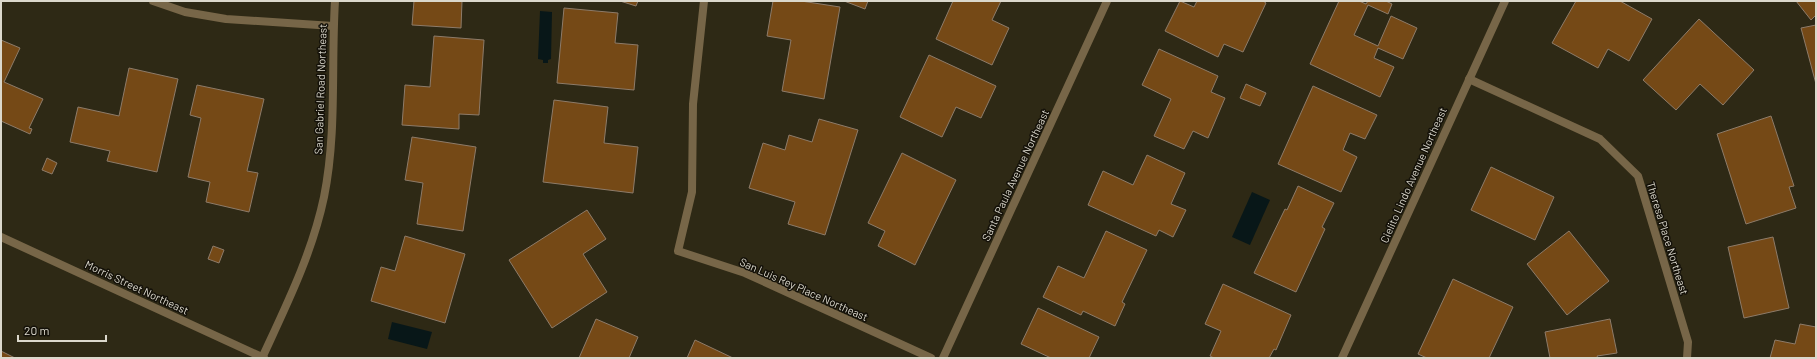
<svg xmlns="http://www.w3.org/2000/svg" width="1817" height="359" font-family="Barlow,sans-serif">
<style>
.water{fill:#081718}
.building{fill:#754916;stroke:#8d7b69}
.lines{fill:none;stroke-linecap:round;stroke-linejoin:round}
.minor{stroke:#776648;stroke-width:8}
.tertiary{stroke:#776648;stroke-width:8}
.labels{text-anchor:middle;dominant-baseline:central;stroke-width:3;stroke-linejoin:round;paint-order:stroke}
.street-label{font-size:11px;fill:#dbd8cc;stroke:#141109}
</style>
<rect width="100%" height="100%" fill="#2e2915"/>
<g class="water">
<path d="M540,11L552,12L551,59L548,60V63H543V60L538,59Z"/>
<path d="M1252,192L1270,200L1250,245L1232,237Z"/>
<path d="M392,322L432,332L427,349L388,339Z"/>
</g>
<g class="building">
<path d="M414,1H462L461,28L412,25Z"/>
<path d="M620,1H638L636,6Z"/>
<path d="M773,1H801L840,7L824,99L782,91L791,40L767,36Z"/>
<path d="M844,1H868L865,9Z"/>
<path d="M953,1H1001L992,20L1009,28L992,65L936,39Z"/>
<path d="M1180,1L1194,7L1197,1H1263L1266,3L1243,52L1224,44L1218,57L1165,31Z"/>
<path d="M1339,1H1359L1366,4L1368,1H1386L1392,4L1388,14L1368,5L1354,35L1378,46L1391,16L1417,28L1403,59L1378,48L1374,58L1394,67L1380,97L1310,64Z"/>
<path d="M1576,1H1620L1652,19L1629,61L1608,49L1598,68L1552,43Z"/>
<path d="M1796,1H1816V15L1811,20Z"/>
<path d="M564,8L618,13L615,43L638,45L634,90L557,83Z"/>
<path d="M1699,19L1754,70L1723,105L1700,84L1676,110L1643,80Z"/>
<path d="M1816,25V84L1801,28Z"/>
<path d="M434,36L484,40L479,115L459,114V129L402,125L405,85L430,87Z"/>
<path d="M1,40L20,48L4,82L43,99L29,128L32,129L30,134L1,121Z"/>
<path d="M1159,49L1218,76L1211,92L1225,98L1208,138L1193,131L1184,149L1154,136L1171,99L1142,85Z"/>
<path d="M929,55L996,86L981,118L956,107L942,137L900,117Z"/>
<path d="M129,68L178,79L157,172L107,161L110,151L70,142L78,107L119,116Z"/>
<path d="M1246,84L1266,93L1260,106L1240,98Z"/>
<path d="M197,85L264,99L247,171L258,173L249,212L206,202L210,182L188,177L201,118L190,115Z"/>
<path d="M1313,86L1377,115L1365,139L1350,133L1343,150L1357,157L1341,192L1278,164Z"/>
<path d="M554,100L608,107L604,143L638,147L633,193L543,182Z"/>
<path d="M1771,116L1794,186L1789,187L1796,208L1746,224L1717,134Z"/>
<path d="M819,119L858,130L825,235L788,224L795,202L749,188L763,143L785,150L789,135L812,142Z"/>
<path d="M412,137L476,147L463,231L417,224L423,183L405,180Z"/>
<path d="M902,153L956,180L915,265L878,246L885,231L868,223Z"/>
<path d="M1147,155L1185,173L1171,204L1186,210L1173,237L1159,230L1156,236L1088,205L1103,171L1133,185Z"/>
<path d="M47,158L57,163L52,174L42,170Z"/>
<path d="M1491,167L1554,197L1535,240L1471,210Z"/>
<path d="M1298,186L1334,203L1322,227L1325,229L1296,292L1254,273L1285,209L1287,210Z"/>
<path d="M587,210L606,239L583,254L607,292L552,328L509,260Z"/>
<path d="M1106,231L1147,250L1122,302L1125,304L1115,326L1083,311L1081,315L1043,297L1058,266L1084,278Z"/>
<path d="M1569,231L1609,281L1567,315L1527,264Z"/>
<path d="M405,236L465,254L445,323L371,301L381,267L395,271Z"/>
<path d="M1773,237L1789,308L1744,318L1728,247Z"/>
<path d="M213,246L224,250L219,263L208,259Z"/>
<path d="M1453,279L1513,307L1489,358H1427L1418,354Z"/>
<path d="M1223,284L1291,315L1276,350L1274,349L1269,358H1214L1210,356L1221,331L1205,324Z"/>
<path d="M1038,308L1099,337L1089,358H1051L1021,344Z"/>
<path d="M596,319L638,337L629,358H579Z"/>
<path d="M1610,319L1617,353L1597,356L1598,358H1550L1545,332Z"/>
<path d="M1800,324L1816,327V358H1770L1775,340L1795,344Z"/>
<path d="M695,340L733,358H687Z"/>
<path d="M1,351L15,358H1Z"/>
</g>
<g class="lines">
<g class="minor">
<path d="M153,1L185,12L226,19L333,26"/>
<path d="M704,1L693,104L692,192L678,251L745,273L931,358"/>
<path d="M1469,79L1600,139L1638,176L1688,342L1687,358"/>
<path d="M262,358C286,306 312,254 324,197C337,133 331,66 335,1"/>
<path d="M943,358L1107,1"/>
<path d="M1342,358L1505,1"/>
</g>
<path class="tertiary" d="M1,237L264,358"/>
</g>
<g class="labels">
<g class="street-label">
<text transform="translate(320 89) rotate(-88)">San Gabriel Road Northeast</text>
<text transform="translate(1015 175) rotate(-65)">Santa Paula Avenue Northeast</text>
<text transform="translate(1413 175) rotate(-66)">Cielito Lindo Avenue Northeast</text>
<text transform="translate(1668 238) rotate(73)">Theresa Place Northeast</text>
<text transform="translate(137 287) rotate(25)">Morris Street Northeast</text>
<text transform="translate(804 289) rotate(24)">San Luis Rey Place Northeast</text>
</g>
</g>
<rect width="1817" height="359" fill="none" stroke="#dbd8cc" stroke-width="4"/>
<path d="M18 335v6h88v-6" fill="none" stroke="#dbd8cc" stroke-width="2"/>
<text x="24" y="335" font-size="12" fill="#dbd8cc" stroke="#141109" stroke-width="3" paint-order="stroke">20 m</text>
</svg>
